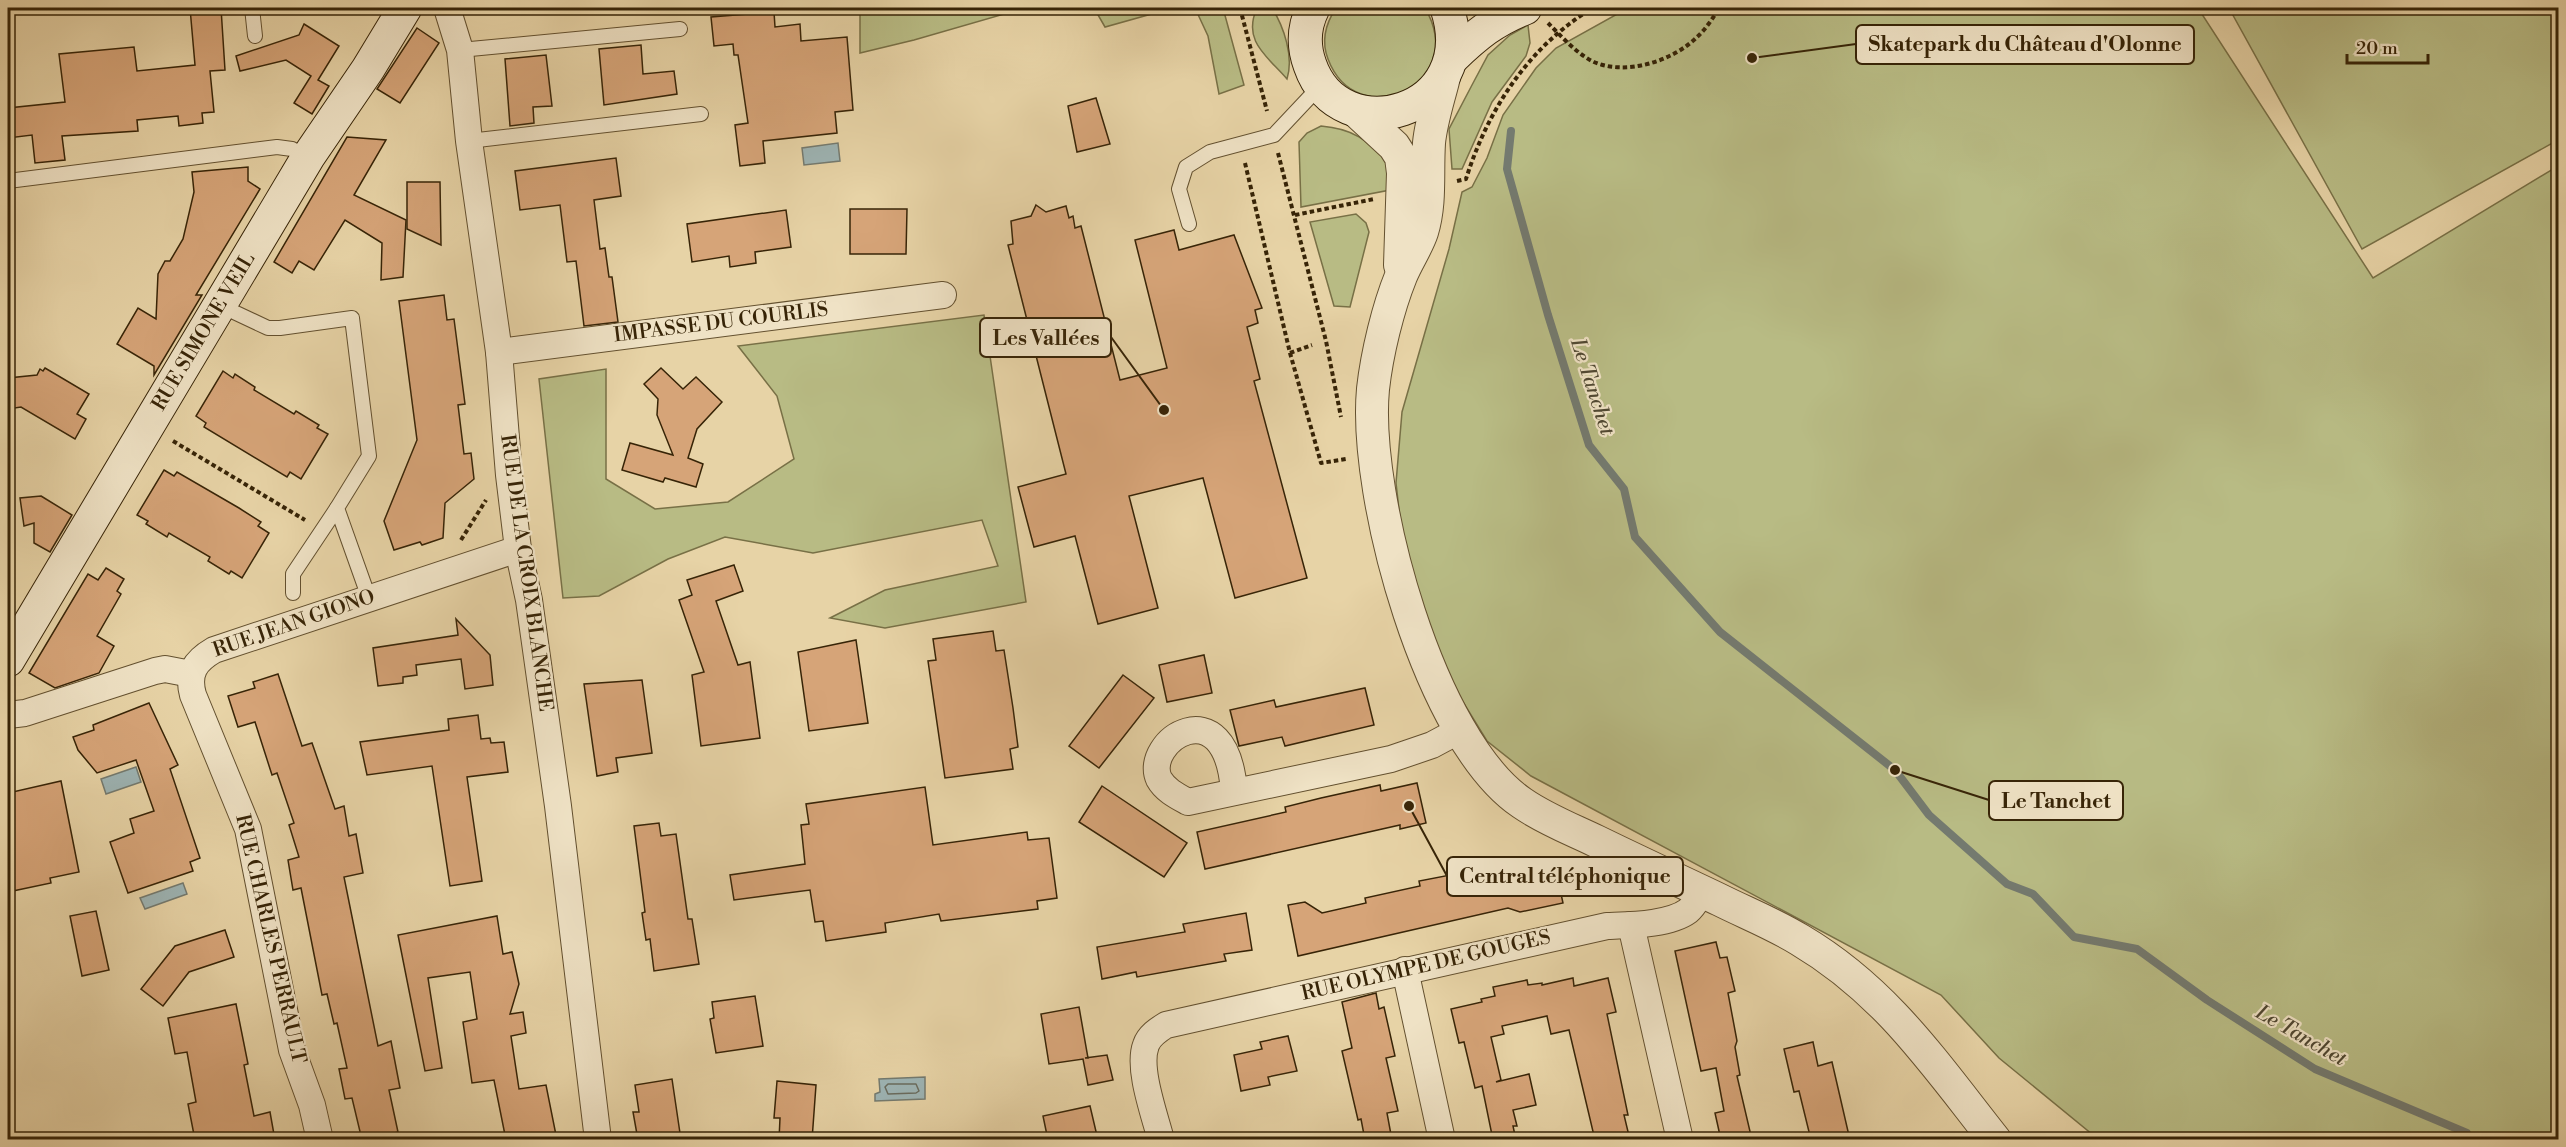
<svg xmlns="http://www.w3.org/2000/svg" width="2566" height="1147" font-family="'Libre Bodoni',serif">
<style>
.green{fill:#b8bb84;stroke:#787046;stroke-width:1.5}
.water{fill:#9db4b4;stroke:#747a6f;stroke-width:1.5}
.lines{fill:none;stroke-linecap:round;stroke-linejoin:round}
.shore{stroke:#6a6c5e;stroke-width:1.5}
.stream{stroke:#747a6f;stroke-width:8}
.building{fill:#d6a478;stroke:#372407;stroke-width:1.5}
.service-casing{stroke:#63502f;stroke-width:16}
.minor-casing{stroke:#63502f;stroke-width:28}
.tertiary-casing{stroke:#63502f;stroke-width:34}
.secondary-casing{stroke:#372407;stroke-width:35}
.path{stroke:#372407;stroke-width:4;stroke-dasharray:4.5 3;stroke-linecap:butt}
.service{stroke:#efe2c5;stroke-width:14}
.minor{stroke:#efe2c5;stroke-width:26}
.tertiary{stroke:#efe2c5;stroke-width:32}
.secondary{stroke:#efe2c5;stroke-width:33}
.labels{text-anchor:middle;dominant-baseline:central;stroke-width:4.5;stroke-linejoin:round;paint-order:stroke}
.street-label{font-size:20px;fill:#372407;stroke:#efe2c5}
.water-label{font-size:21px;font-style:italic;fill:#504832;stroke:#efe2c5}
.leader{fill:none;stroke:#372407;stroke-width:2}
.callout-dot{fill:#372407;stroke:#efe2c5;stroke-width:2}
.callout{fill:#efe2c5;stroke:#372407;stroke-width:2}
.callout-label{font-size:21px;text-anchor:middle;font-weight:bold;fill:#372407}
</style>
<rect width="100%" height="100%" fill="#e7d3a6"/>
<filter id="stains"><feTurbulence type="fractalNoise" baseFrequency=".00333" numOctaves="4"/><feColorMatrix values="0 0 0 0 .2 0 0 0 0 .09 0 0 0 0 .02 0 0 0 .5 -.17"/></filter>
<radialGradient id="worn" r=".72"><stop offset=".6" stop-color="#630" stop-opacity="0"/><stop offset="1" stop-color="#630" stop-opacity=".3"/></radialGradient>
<g class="green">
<path d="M860,8H1025L914,40L860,53Z"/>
<path d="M1094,8H1173L1105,27Z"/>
<path d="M1195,8H1223L1244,85L1219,94L1208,36Z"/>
<path d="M1257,8H1272C1284,27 1294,57 1287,79C1267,56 1242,41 1257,8Z"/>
<path d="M1336,8H1425C1470,84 1357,136 1328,59C1321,41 1326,23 1336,8Z"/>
<path d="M1628,8H2198L2373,278L2558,166V1139H2098L1999,1058L1941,995L1531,776L1487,741L1463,702L1438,656L1403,545L1396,483L1402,412L1449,249L1462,192L1472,187L1487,158L1503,115L1536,68L1556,48Z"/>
<path d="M2229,8H2558V140L2362,249Z"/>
<path d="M1528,25L1530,43L1526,56L1492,102L1462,169H1452L1449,129L1472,85L1488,55L1510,35Z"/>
<path d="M1321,126C1357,129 1368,142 1393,166L1390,190L1301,207L1299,142L1307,133Z"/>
<path d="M1356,214L1366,223L1369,232L1350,307L1334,306L1310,222Z"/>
<path d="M984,315L1026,602L885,628L830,618L885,590L998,566L982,520L813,553L725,537L668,559L599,596L563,598L539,379L606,369V479L655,509L728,502L794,459L777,396L738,346Z"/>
</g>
<g class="water">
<path d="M838,143L840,161L804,165L802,148Z"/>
<path d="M136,767L141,782L106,794L101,779Z"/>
<path d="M183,883L187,894L145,909L140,898Z"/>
<path d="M925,1077V1099L875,1101V1094L880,1092L879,1079Z"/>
</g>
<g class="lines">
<path class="shore" d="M888,1084H916L919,1091L916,1093L888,1094L885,1087Z"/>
<path class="stream" d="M1511,131L1507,169L1548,315L1589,445L1624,489L1635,537L1720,632L1895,770L1929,815L2007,884L2033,894L2074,937L2137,949L2207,1000L2315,1069L2467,1133L2470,1140"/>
</g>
<g class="building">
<path d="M190,8H221L225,70L210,71L214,112L202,113L203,123L179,126L178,116L137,120L138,131L62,136L65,160L35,163L32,135L8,138V108L65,102L59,54L134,47L137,71L195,65Z"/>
<path d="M774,12L775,27L800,24L801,41L847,37L853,110L835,112L837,133L763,141L765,163L740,166L735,125L748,123L738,55H734L733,44L714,46L711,17Z"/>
<path d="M304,24L339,46L318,80L329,86L312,114L294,103L311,76L286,60L240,71L236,56L299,35Z"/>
<path d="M417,28L439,43L400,103L377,89Z"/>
<path d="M641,45L643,74L674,71L677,94L604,105L599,49Z"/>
<path d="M546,55L552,106L533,107L534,123L510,126L505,59Z"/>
<path d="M1096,98L1110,144L1077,152L1068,106Z"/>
<path d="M347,137L386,140L354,195L406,220L403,277L381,280L382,243L345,220L314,270L299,261L292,273L274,262Z"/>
<path d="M616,158L621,196L594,200L600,249L605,248L609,277H612L618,322L584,326L576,261L567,262L560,205L520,210L515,171Z"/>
<path d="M248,167V181L260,189L196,295H202L154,375V366L117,344L138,308L156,319L158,274L165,261H170L183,239L194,192L192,172Z"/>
<path d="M407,182H440L441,245L407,229Z"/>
<path d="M1036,205L1046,212L1066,206L1069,218L1073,216L1075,228L1081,226L1120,380L1167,368L1135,240L1174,230L1179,250L1234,235L1262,308L1255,310L1258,323L1247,327L1260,379L1254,381L1307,578L1235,598L1203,478L1129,496L1158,608L1098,624L1075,536L1034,547L1018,487L1066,474L1008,245L1013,244L1011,221L1031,216Z"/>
<path d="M850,209H907L906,254H850Z"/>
<path d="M786,210L791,247L755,252L756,263L730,267L729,256L692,262L687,224Z"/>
<path d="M444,295L447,320L454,319L465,404L458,405L464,454L471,453L474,479L445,503L443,538L422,545L420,542L394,550L384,521L417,440L399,301Z"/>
<path d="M45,368L89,394L77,414L86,419L75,439L21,407L8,409V378L37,375L40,369L43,371Z"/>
<path d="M661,368L683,389L696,377L722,402L697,429L688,458L703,464L696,487L665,478L663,482L622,470L630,443L673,455L657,415L658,399L644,384Z"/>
<path d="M223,371L233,378L235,374L255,387L254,390L294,414L296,411L319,425L317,428L328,434L301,479L290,472L287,477L204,427L206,423L196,416Z"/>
<path d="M164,470L174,476L177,472L239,508L261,522L258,526L269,533L242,578L231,571L229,574L208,561L210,557L169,533L167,537L146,524L148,521L137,515Z"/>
<path d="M41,496L72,515L50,552L34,543V523L24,526L20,498Z"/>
<path d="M734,565L743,591L716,601L738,665L750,662L760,738L701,746L692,675L704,672L679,600L692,595L687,580Z"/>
<path d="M106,568L124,579L117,591L121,594L97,636L114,646L99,673L55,688L29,673L88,574L98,580Z"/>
<path d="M456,619L490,655L493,685L465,689L461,659L416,665L417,675L403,677V683L378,686L373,648L458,635Z"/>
<path d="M993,631L996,651L1004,650L1013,708L1018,747L1010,749L1013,769L945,778L928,661L936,660L933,639Z"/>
<path d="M856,640L868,723L809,731L798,652Z"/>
<path d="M1204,655L1212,693L1167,702L1159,665Z"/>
<path d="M278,674L302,746L312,743L335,809L344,806L349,836L356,834L363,873L344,877L378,1046L391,1041L400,1088L389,1090L398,1132L394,1133L395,1140H362L352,1098L345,1099L339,1069L347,1068L337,1023L334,1024L327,994L322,995L301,888L293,890L288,860L299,857L289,825L294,823L277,773L272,775L255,722L238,727L228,696L255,688L253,682Z"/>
<path d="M1123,675L1154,698L1099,768L1069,746Z"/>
<path d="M642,680L652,753L616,758L618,772L597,776L584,684Z"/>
<path d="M1365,688L1374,725L1285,746L1282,737L1239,746L1230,710L1274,700L1276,707Z"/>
<path d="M149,703L178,765L170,769L200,858L190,862L193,871L128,893L110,842L134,833L130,819L154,811L136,760L97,773L78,750L73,737L94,730L93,725Z"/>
<path d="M478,715L481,739L490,738L491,743L504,742L508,772L467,777L482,881L450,886L432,766L367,775L360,742L449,730L448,719Z"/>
<path d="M61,781L79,872L50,878L51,883L8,892V793Z"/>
<path d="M1417,783L1426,823L1400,829V825L1205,869L1197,832L1286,812L1285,807L1321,798L1380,785L1381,791Z"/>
<path d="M1102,786L1187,843L1164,877L1079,822Z"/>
<path d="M925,787L933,845L1027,832L1028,840L1049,838L1057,898L1037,901L1038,909L941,921L939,914L885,923L886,932L826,941L823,921L815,922L810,890L734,900L730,875L805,864L801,825L809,824L806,804Z"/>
<path d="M659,823L661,836L676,834L688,919H692L699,964L654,971L650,939L646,940L642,913L645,912L634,826Z"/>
<path d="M1540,861V865L1554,862L1563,903L1520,912L1508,908L1298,956L1288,905L1305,902L1322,913L1366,903L1365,898L1420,886L1419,881L1450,875L1451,879Z"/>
<path d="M96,911L109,970L82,976L70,916Z"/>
<path d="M1246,913L1252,950L1224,954L1226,961L1137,977L1136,972L1102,979L1097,947L1185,932L1183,924Z"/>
<path d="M497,916L503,954L512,952L519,984L510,1014L523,1012L526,1033L511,1036L519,1089L546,1085L557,1140H506L494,1080L472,1083L463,1022L477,1019L470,972L428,978L442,1068L425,1071L398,935Z"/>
<path d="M225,930L234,957L189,972L163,1006L141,989L175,946Z"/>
<path d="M1716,942L1720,958L1727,957L1735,991L1728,993L1737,1041L1735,1047L1740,1075L1737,1076L1752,1140H1721L1715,1113L1724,1111L1716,1068L1701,1071L1675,951Z"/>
<path d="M1573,978L1574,986L1608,978L1616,1012L1607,1014L1628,1115H1624L1630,1140H1595L1569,1030L1551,1034L1547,1016L1502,1026L1504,1034L1491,1037L1501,1080L1496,1082L1529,1074L1536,1105L1513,1110L1517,1126H1513L1516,1140H1493L1482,1086L1475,1088L1464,1042L1459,1043L1451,1009L1482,1002L1481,999L1495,996L1493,987L1527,980L1528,985L1542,983V985Z"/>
<path d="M1376,993L1379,1009L1384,1007L1395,1056L1386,1058L1398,1111L1387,1113L1392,1140H1365L1361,1119L1358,1120L1342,1051L1352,1048L1342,1002Z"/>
<path d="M755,996L763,1046L716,1053L710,1019L714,1018L712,1002Z"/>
<path d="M236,1004L248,1064L244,1065L254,1116L270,1112L275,1140H195L188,1104L196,1102L187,1052L175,1054L168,1018Z"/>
<path d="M1079,1007L1088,1058H1085L1107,1055L1113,1080L1088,1085L1083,1059L1049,1064L1041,1014Z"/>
<path d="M1288,1036L1297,1071L1268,1077L1270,1085L1241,1091L1234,1055L1262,1049L1260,1042Z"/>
<path d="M1813,1042L1818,1066L1832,1062L1850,1140H1811L1799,1091L1794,1092L1784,1049Z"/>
<path d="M672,1079L681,1140H638L633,1112H639L635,1085Z"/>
<path d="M777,1081L816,1085L812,1140H779L780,1118H774Z"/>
<path d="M1090,1106L1098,1140H1048L1043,1116Z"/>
</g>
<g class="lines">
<g class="service-casing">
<g id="service">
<path d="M252,8L255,36"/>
<path d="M460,50L680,29"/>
<path d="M469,141L701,114"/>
<path d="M8,181L277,147L292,149L308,157"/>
<path d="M1189,224L1179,189L1186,167L1210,152L1274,135L1321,85"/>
<path d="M219,305L268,328H280L352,318L369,456L337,508L369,598"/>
<path d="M293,593V574L337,508"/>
</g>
</g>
<g class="minor-casing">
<g id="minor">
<path d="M447,8L460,50L469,141L499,352L509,475L518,549L529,600L558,806L598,1140"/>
<path d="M499,352L943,295"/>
<path d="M8,715L25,713L155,671L165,669L191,674"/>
<path d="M1234,791C1226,685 1142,742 1159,779C1165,790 1177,796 1188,802L1391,759L1432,745L1460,730"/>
<path d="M1631,925L1680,1140"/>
<path d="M1405,970L1442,1140"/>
<path d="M320,1140L312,1105L292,1050L248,829L193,695C187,673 195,661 214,650L518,549"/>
<path d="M1161,1140C1155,1116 1137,1068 1146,1045C1149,1036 1158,1030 1166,1025L1607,926C1629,925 1669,925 1688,911C1694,906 1698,898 1702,892"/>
</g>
</g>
<g class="tertiary-casing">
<g id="tertiary">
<path d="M1444,77C1439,98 1431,121 1429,143C1427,173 1431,203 1422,232C1417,247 1407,261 1401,276C1388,308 1377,353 1373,389C1363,496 1430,741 1522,803C1545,819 1571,829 1596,841C1637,861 1678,880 1720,900C1746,913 1774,924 1800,940C1886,991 1934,1063 1995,1140"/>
<path d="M1355,110L1394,146L1401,157L1403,173L1400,265"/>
</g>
</g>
<g class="secondary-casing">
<g id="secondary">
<path d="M1313,8C1304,26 1303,46 1310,65C1340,152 1482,114 1447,8"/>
<path d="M1452,58C1476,35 1494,20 1525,8"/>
<path d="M8,660L308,157L368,69L405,8"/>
</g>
</g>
<g class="path">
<path d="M1240,8L1267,111"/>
<path d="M1548,23C1561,36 1577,54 1594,62C1626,76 1673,61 1697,37C1706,29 1713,18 1719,8"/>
<path d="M1278,153L1326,341L1341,417"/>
<path d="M1245,163L1290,353L1321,463L1346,459"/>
<path d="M1457,181L1466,179C1488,109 1529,46 1593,8"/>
<path d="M1295,215L1374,199"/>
<path d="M1290,353L1312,345"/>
<path d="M173,441L305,520"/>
<path d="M461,540L486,500"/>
</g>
<use href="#service" class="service"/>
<use href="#minor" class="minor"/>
<use href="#tertiary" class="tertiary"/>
<use href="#secondary" class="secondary"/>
</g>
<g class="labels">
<g class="street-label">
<text transform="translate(721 323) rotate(-7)">IMPASSE DU COURLIS</text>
<text transform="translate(204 332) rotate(-59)">RUE SIMONE VEIL</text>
<text transform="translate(526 573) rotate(82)">RUE DE LA CROIX BLANCHE</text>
<text transform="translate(294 624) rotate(-19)">RUE JEAN GIONO</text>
<text transform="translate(270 939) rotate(77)">RUE CHARLES PERRAULT</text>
<text transform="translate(1426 966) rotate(-13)">RUE OLYMPE DE GOUGES</text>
</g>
<g class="water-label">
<text transform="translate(1592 387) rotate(72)">Le Tanchet</text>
<text transform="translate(2301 1036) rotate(30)">Le Tanchet</text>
</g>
</g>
<path class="leader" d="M1752 58L1856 44M1164 410L1111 337M1895 770L1989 800M1409 806L1447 876"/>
<g class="callout-dot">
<circle cx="1752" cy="58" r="6"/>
<circle cx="1164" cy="410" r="6"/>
<circle cx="1895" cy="770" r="6"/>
<circle cx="1409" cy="806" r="6"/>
</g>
<g class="callout">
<rect x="1856" y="25" width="338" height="39" rx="6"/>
<rect x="980" y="318" width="131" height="39" rx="6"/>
<rect x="1989" y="781" width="134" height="39" rx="6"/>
<rect x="1447" y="857" width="236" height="39" rx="6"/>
</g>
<g class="callout-label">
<text x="2025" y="51">Skatepark du Château d'Olonne</text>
<text x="1046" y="345">Les Vallées</text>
<text x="2056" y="808">Le Tanchet</text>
<text x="1565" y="883">Central téléphonique</text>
</g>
<rect width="2566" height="1147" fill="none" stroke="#e7d3a6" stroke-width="30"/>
<rect x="9" y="9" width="2548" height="1129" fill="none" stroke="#372407" stroke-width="3"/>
<rect x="15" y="15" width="2536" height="1117" fill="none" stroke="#372407" stroke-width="1.5"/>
<path d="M2347 54v9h81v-9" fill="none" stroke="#372407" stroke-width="3"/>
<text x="2356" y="54" font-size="18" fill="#372407" stroke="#efe2c5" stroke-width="4.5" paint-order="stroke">20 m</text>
<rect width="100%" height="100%" filter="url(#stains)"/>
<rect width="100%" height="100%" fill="url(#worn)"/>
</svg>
